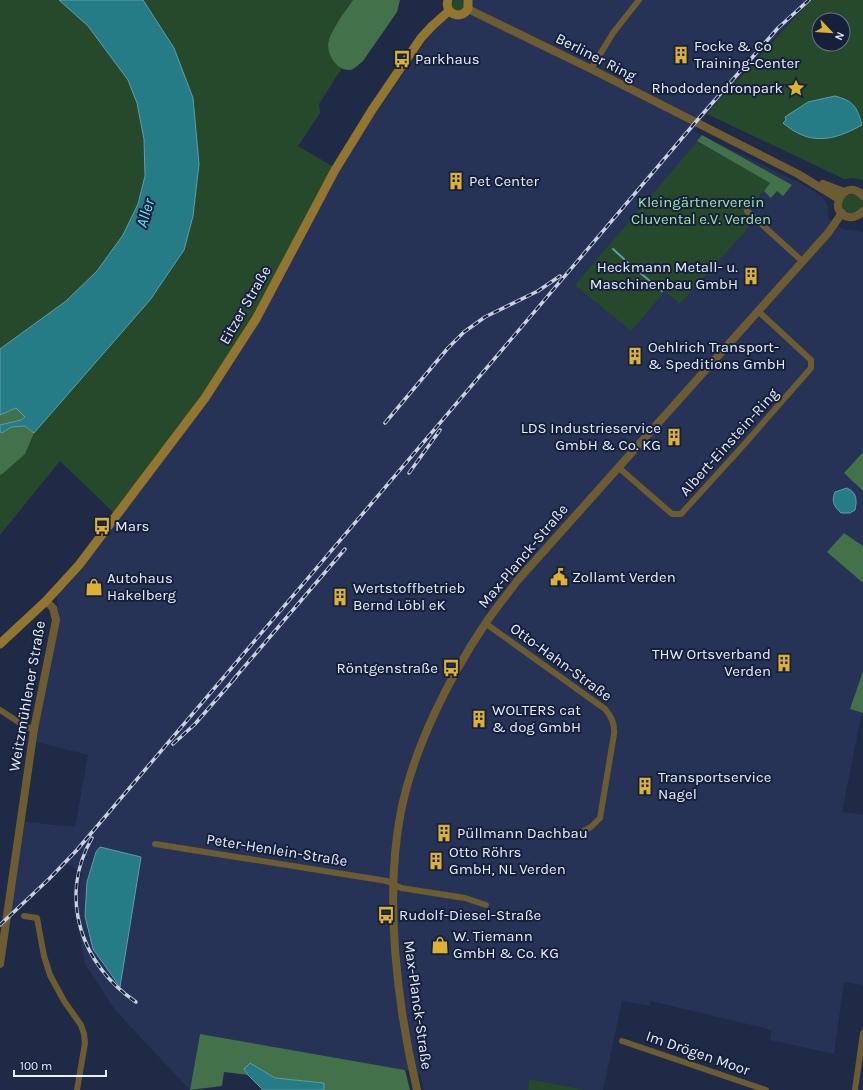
<svg xmlns="http://www.w3.org/2000/svg" width="863" height="1090" font-family="Karla,sans-serif">
<style>
.built{fill:#263356}
.green{fill:#26492b;fill-rule:evenodd}
.forest{fill:#437149}
.water{fill:#257c87;stroke:#5f9eaa}
.lines{fill:none;stroke-linecap:round;stroke-linejoin:round}
.stream{stroke:#5f9eaa;stroke-width:2}
.minor{stroke:#6d5c32;stroke-width:6}
.tertiary{stroke:#6d5c32;stroke-width:8}
.secondary{stroke:#92762f;stroke-width:9}
.rail-casing{stroke:#c8d0e1;stroke-width:3.5}
.rail{stroke:#16203b;stroke-width:2;stroke-dasharray:6;stroke-linecap:butt}
.labels{text-anchor:middle;dominant-baseline:central;stroke-width:4;stroke-linejoin:round;paint-order:stroke}
.poi-label{font-size:15px;fill:#e7eefd;stroke:#16203b;text-anchor:start}
.street-label{font-size:15px;fill:#e7eefd;stroke:#16203b}
.park-label{font-size:15px;fill:#9ee5a7;stroke:#16203b}
.water-label{font-size:16px;font-style:italic;fill:#6ae4f5;stroke:#16203b}
</style>
<rect width="100%" height="100%" fill="#1f2a46"/>
<path class="built" d="M461,0H812L806,5L753,62L693,131L806,186L821,196L825,201L828,207V218L842,229L863,232V452L844,473L863,491V546L844,533L827,552L863,583V671L850,709L862,712L842,812L863,815V985L844,982L834,1054L770,1040L772,1030L651,1001L650,1006L622,1001L603,1090H586L529,1079L528,1090H424L420,1074L405,1070L200,1034L190,1090L115,1010L85,964L76,914L82,873L68,864L11,913L25,822L75,827L88,755L33,741L58,615L57,596L85,561L337,170L433,30L450,17Z"/>
<g class="green">
<circle cx="458" cy="5" r="6"/>
<path d="M0,0H353L345,10L334,62L342,68L319,104L320,113L298,146L334,167L254,318L202,396L114,513L60,461L0,535Z"/>
<path d="M812,0H863V180L854,178L844,179L707,114L806,5ZM819,20H843V44H819Z"/>
<path d="M697,142L771,183L748,208L758,217L680,304L665,291L631,331L575,285Z"/>
<path d="M854,192L863,200V207L856,215L842,210L841,199Z"/>
<path d="M529,1079L586,1090H528Z"/>
</g>
<g class="forest">
<path d="M353,0H400L397,12L363,61C359,64 355,69 350,70C336,71 325,52 329,40C332,30 346,9 353,0Z"/>
<path d="M702,135L792,185L783,196L777,191L771,198L764,191L770,183L697,141Z"/>
<path d="M16,408L25,417L21,420L0,425V415Z"/>
<path d="M25,426L34,433L25,454L1,475L0,474V432L2,433L11,427Z"/>
<path d="M863,452V491L844,473Z"/>
<path d="M844,533L863,546V583L827,552Z"/>
<path d="M863,671V713L850,709Z"/>
<path d="M200,1034L405,1070L410,1090H324V1083L275,1078L250,1063L244,1069L248,1075L224,1072L222,1086L190,1090Z"/>
</g>
<g class="water">
<path d="M59,0H143L174,48L193,98L199,164L193,216L184,250L150,300L34,433L25,426L11,427L2,433L0,432V425L21,420L25,417L16,408L0,415V349L66,301L97,271L123,235L138,204L145,176L144,139L137,103L128,80L88,26Z"/>
<path d="M835,96C854,101 857,107 862,125C833,141 810,146 783,123L786,120L785,117L808,102Z"/>
<path d="M847,488C857,493 857,499 855,510L850,513H841C834,506 831,502 835,492Z"/>
<path d="M100,847L141,857L120,987L93,949L85,916L87,882L96,852Z"/>
<path d="M250,1063L275,1078L324,1083V1090H263L248,1075L244,1069Z"/>
</g>
<g class="lines">
<g class="stream">
<path d="M613,249L624,259"/>
<path d="M627,262L662,291"/>
</g>
<g class="minor">
<path d="M591,69L613,33L639,0"/>
<path d="M747,211L802,261"/>
<path d="M618,467L672,514H681L741,448L811,368V360L758,311"/>
<path d="M485,623L605,709C612,717 615,724 614,734L600,818L591,827L578,834"/>
<path d="M0,710L26,727L34,729"/>
<path d="M155,844L387,881L401,888L465,898L486,905"/>
<path d="M24,916L37,918L44,956L50,975L64,1001L81,1025L84,1034L85,1043L77,1090"/>
<path d="M622,1041L766,1090"/>
<path d="M855,1090L863,1033"/>
</g>
<g class="tertiary">
<path d="M468,9L591,69L798,174L839,199"/>
<path d="M823,184L844,192"/>
<path d="M863,196C845,175 825,213 849,217C855,218 859,215 863,211"/>
<path d="M0,964L34,729L56,620L53,608L46,601"/>
<path d="M417,1090C397,1005 384,897 401,811C414,747 449,678 485,624C495,609 507,595 517,581L828,233L842,213"/>
</g>
<g class="secondary">
<path d="M448,0C444,13 460,21 468,9V0"/>
<path d="M0,644L46,601L79,565L205,398L256,319L335,170L372,110L421,38L432,26L449,11"/>
</g>
<g class="rail-casing">
<g id="rail">
<path d="M385,423L448,348L464,332L485,317L538,291L560,276"/>
<path d="M409,473L440,430"/>
<path d="M233,680L345,549"/>
<path d="M173,744L195,724L236,677"/>
<path d="M92,838C58,897 81,965 136,1002"/>
<path d="M0,925L49,879L76,851L700,117L778,28L809,0"/>
</g>
</g>
<use href="#rail" class="rail"/>
</g>
<defs>
<g id="building-bare" transform="scale(1.38)"><path d="M-4-6H4V6H1V3H-1V6H-4ZM-2.5-4.3h1.7v1.8h-1.7ZM.8-4.3h1.7v1.8H.8ZM-2.5-1h1.7V.8h-1.7ZM.8-1h1.7V.8H.8Z" fill="#deb133" stroke="#16203b" stroke-width="2.5" paint-order="stroke"/></g>
<g id="bus-bare" transform="scale(1.38)"><path d="M-5-6H5V4H4V6H2V4H-2V6H-4V4H-5ZM-3.5-4V0h7V-4ZM-3.5 1.2v1.5H-2V1.2ZM2 1.2v1.5H3.5V1.2Z" fill="#deb133" stroke="#16203b" stroke-width="2.5" paint-order="stroke"/></g>
<g id="sight-bare" transform="scale(1.38)"><path d="M0-6L1.8-2.2L6-1.7L2.9 1.2L3.7 5.4L0 3.3L-3.7 5.4L-2.9 1.2L-6-1.7L-1.8-2.2Z" fill="#deb133" stroke="#16203b" stroke-width="2.5" paint-order="stroke"/></g>
<g id="civic-bare" transform="scale(1.38)"><path d="M-.6-6.5H3V-4.5H.6V-3L4-1V1h2V6H-6V1h2V-1L-.6-3ZM-1.2 2.5V6h2.4V2.5Z" fill="#deb133" stroke="#16203b" stroke-width="2.5" paint-order="stroke"/></g>
<g id="shop-bare" transform="scale(1.38)"><path d="M-5-2.5h2.3a2.7 3.5 0 0 1 5.4 0H5L5.5 6h-11ZM-1.5-2.5h3a1.5 2.3 0 0 0-3 0Z" fill="#deb133" stroke="#16203b" stroke-width="2.5" paint-order="stroke"/></g>
</defs>
<g fill-rule="evenodd">
<use href="#building-bare" x="681" y="55"/>
<use href="#bus-bare" x="402" y="59"/>
<use href="#sight-bare" x="796" y="88"/>
<use href="#building-bare" x="456" y="181"/>
<use href="#building-bare" x="751" y="276"/>
<use href="#building-bare" x="635" y="356"/>
<use href="#building-bare" x="674" y="437"/>
<use href="#bus-bare" x="102" y="526"/>
<use href="#civic-bare" x="559" y="577"/>
<use href="#shop-bare" x="94" y="587"/>
<use href="#building-bare" x="340" y="597"/>
<use href="#building-bare" x="784" y="663"/>
<use href="#bus-bare" x="451" y="668"/>
<use href="#building-bare" x="479" y="719"/>
<use href="#building-bare" x="645" y="786"/>
<use href="#building-bare" x="444" y="833"/>
<use href="#building-bare" x="436" y="861"/>
<use href="#bus-bare" x="386" y="915"/>
<use href="#shop-bare" x="440" y="945"/>
</g>
<g class="labels">
<g class="poi-label">
<text x="694" y="46">Focke &amp; Co<tspan x="694" dy="17">Training-Center</tspan></text>
<text x="415" y="59">Parkhaus</text>
<text x="783" y="88" text-anchor="end">Rhododendronpark</text>
<text x="469" y="181">Pet Center</text>
<text x="738" y="267" text-anchor="end">Heckmann Metall- u.<tspan x="738" dy="17">Maschinenbau GmbH</tspan></text>
<text x="648" y="347">Oehlrich Transport-<tspan x="648" dy="17">&amp; Speditions GmbH</tspan></text>
<text x="661" y="428" text-anchor="end">LDS Industrieservice<tspan x="661" dy="17">GmbH &amp; Co. KG</tspan></text>
<text x="115" y="526">Mars</text>
<text x="572" y="577">Zollamt Verden</text>
<text x="107" y="578">Autohaus<tspan x="107" dy="17">Hakelberg</tspan></text>
<text x="353" y="588">Wertstoffbetrieb<tspan x="353" dy="17">Bernd Löbl eK</tspan></text>
<text x="771" y="654" text-anchor="end">THW Ortsverband<tspan x="771" dy="17">Verden</tspan></text>
<text x="438" y="668" text-anchor="end">Röntgenstraße</text>
<text x="492" y="710">WOLTERS cat<tspan x="492" dy="17">&amp; dog GmbH</tspan></text>
<text x="658" y="777">Transportservice<tspan x="658" dy="17">Nagel</tspan></text>
<text x="457" y="833">Püllmann Dachbau</text>
<text x="449" y="852">Otto Röhrs<tspan x="449" dy="17">GmbH, NL Verden</tspan></text>
<text x="399" y="915">Rudolf-Diesel-Straße</text>
<text x="453" y="936">W. Tiemann<tspan x="453" dy="17">GmbH &amp; Co. KG</tspan></text>
</g>
<g class="street-label">
<text transform="translate(596 57) rotate(27)">Berliner Ring</text>
<text transform="translate(245 305) rotate(-60)">Eitzer Straße</text>
<text transform="translate(729 442) rotate(-48)">Albert-Einstein-Ring</text>
<text transform="translate(523 556) rotate(-50)">Max-Planck-Straße</text>
<text transform="translate(561 662) rotate(36)">Otto-Hahn-Straße</text>
<text transform="translate(27 696) rotate(-80)">Weitzmühlener Straße</text>
<text transform="translate(277 850) rotate(9)">Peter-Henlein-Straße</text>
<text transform="translate(418 1005) rotate(82)">Max-Planck-Straße</text>
<text transform="translate(698 1053) rotate(19)">Im Drögen Moor</text>
</g>
<g class="park-label">
<text x="701" y="202">Kleingärtnerverein<tspan x="701" dy="17">Cluvental e.V. Verden</tspan></text>
</g>
<g class="water-label">
<text transform="translate(145 213) rotate(-73)">Aller</text>
</g>
</g>
<g transform="translate(831 32) rotate(115)"><circle r="19" fill="#16203b" stroke="#6a7289"/>
<path d="M0-3L7 15L0 10L-7 15Z" fill="#deb133"/>
<text y="-6" font-size="11" font-weight="bold" text-anchor="middle" fill="#e7eefd">N</text>
</g>
<path d="M14 1070v6h92v-6" fill="none" stroke="#e7eefd" stroke-width="2"/>
<text x="20" y="1070" font-size="12" fill="#e7eefd" stroke="#16203b" stroke-width="3" paint-order="stroke">100 m</text>
</svg>
